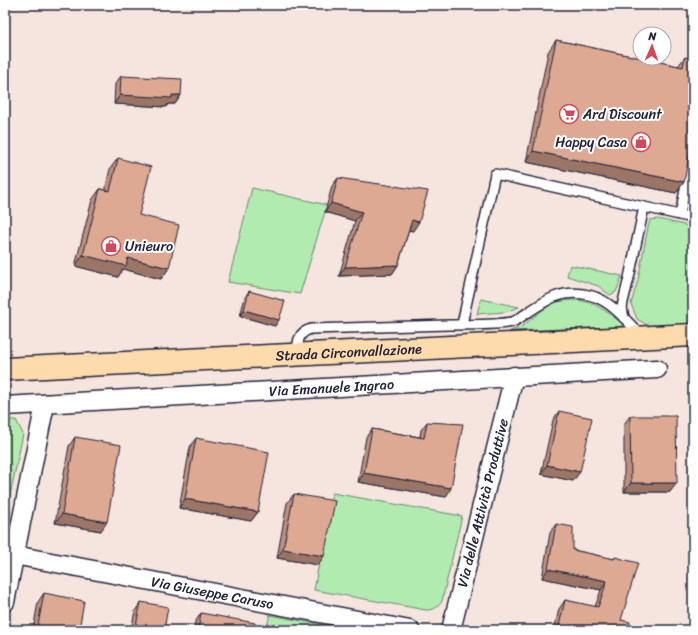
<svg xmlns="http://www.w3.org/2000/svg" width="698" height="635" font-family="Sriracha,sans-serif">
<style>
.green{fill:#b1ebaf;stroke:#6a8675}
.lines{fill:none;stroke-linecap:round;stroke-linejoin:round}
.lane-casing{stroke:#22223b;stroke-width:12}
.street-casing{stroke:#22223b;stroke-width:21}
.primary-casing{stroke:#22223b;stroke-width:25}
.lane{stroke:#fff;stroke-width:9}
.street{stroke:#fff;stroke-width:18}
.primary{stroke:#fedbac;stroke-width:22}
.wall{fill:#be917e;stroke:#22223b}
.shaded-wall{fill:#9b7666;stroke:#22223b}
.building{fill:#dda992;stroke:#22223b}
.labels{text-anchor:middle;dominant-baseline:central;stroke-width:4;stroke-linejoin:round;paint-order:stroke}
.poi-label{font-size:14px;fill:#22223b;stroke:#fff;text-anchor:start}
.street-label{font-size:14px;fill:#22223b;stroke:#fff}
</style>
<rect width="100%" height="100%" fill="#f5e5de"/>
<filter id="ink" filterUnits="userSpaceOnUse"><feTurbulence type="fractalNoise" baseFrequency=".025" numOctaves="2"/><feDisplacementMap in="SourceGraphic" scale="8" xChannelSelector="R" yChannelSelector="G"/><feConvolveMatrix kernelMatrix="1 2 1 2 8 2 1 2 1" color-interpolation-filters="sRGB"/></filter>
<g filter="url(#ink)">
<g class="green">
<path d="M252,188L327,205L300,294L228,282Z"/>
<path d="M658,219L693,227V324L655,327L647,325L637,319L631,304L638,280L648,227L650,220Z"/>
<path d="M570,265L622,276L616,292L610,295L598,286L567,276Z"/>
<path d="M481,299L519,307L505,312L477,314Z"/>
<path d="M572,300C593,300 606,311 623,324L620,327L510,331L521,327L540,312L555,302Z"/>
<path d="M5,420H16L23,434L5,519Z"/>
<path d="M332,493L462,516L442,601C438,608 433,610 426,610L314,590Z"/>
<path d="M270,615L350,630H266Z"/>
</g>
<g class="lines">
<g class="lane-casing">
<g id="lane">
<path d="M644,207L693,218"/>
<path d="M680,215L693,149"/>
<path d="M462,324L495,174L644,207L629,278L623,302L622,308L624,318"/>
<path d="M297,354C298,342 297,333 311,329C357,328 402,326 448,325C469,324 491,326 512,322C517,321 522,316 527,313C545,301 560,290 583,294C609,297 623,318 641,335"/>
</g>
</g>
<g class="street-casing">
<g id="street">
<path id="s1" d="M5,406L657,369"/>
<path id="s2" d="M14,555L410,630"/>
<path d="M5,602L45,404"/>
<path id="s3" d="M451,630L514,376"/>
</g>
</g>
<g class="primary-casing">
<g id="primary">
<path id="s4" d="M5,369L693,335"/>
</g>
</g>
<use href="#lane" class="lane"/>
<use href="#street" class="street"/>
<use href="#primary" class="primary"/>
</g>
<g class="wall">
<path d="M556,40L678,66L685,57L684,182L676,193L526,162L548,52Z"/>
<path d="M121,76L181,95L175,104H168L166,107L114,104L115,84Z"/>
<path d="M118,158L139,215L169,268L161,279L123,269L118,277L75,266L92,200L100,189L105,190L110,169Z"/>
<path d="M338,178L413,231L409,230L398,265L392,274L339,276L355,221L325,212L332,186Z"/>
<path d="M249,291L275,326L240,316L245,297Z"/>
<path d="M559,411L573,481L541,474L553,420Z"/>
<path d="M630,416L670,492H624V424Z"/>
<path d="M427,422L446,497L358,482L366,437L372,429L420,437L421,430Z"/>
<path d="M75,437L101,531L55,523L69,446Z"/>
<path d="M196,438L258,512L251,521L179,508L190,447Z"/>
<path d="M294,494L318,565L277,558L287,503Z"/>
<path d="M556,524L573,550L614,559L615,557L621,620L628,630H554L559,609L565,600L595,607L601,590L542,578L550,533Z"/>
<path d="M44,593L79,630H33L38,602Z"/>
<path d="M141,602L164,630H131L135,611Z"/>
<path d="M201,613L254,630H193L195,622Z"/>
</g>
<g class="shaded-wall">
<path d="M120,95H181L175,104H168L166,107L114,104Z"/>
<path d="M533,151L684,182L676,193L526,162Z"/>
<path d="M331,203L362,212L355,221L325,212Z"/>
<path d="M412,220L419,222L413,231L406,229Z"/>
<path d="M83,255L128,258L169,268L161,279L123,269L118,277L75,266Z"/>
<path d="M398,265L392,274L339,276L345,267Z"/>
<path d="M244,310L279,320L275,326L240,316Z"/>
<path d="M547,465L580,472L573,481L541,474Z"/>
<path d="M364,473L451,488L446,497L358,482Z"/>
<path d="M631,483H677L670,492H624Z"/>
<path d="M185,499L258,512L251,521L179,508Z"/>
<path d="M62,514L107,522L101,531L55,523Z"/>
<path d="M283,549L324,556L318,565L277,558Z"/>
<path d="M548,569L607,581L601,590L542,578Z"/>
</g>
<g class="building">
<path d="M556,40L683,67L685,57L693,59V136L684,182L533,151Z"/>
<path d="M121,76L182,79L181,95H172V98L120,95Z"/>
<path d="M118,158L151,167L139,215L179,225L169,268L128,258L126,266L83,255L100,189L110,191Z"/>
<path d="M338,178L428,191L419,222L412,220L398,265L345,267L362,212L331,203Z"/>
<path d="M249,291L285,301L279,320L244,310Z"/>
<path d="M559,411L592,418L580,472L547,465Z"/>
<path d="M630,416H676L677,483H631Z"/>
<path d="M427,422L463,424L451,488L364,473L372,429L424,438Z"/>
<path d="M75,437L121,445L107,522L62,514Z"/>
<path d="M196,438L269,452L258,512L185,499Z"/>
<path d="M294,494L335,501L324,556L283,549Z"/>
<path d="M556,524L573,527V550L614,559L615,557L638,563L621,620L630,622L628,630H558L565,600L598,607L607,581L548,569Z"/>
<path d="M44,593L84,601L79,630H37Z"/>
<path d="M141,602L168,607L164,630H135Z"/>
<path d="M201,613L255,623L254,630H198Z"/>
</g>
</g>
<defs>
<g id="supermarket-ring" transform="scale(1)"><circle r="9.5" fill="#fff" stroke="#d1495b" stroke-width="1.5"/><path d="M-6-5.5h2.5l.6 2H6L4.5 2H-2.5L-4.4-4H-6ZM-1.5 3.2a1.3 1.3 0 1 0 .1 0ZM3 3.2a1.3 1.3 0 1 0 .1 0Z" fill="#d1495b"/></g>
<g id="shop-ring" transform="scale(1)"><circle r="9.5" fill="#fff" stroke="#d1495b" stroke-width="1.5"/><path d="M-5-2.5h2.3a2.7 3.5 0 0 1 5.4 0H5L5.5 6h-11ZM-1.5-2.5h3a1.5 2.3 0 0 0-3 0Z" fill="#d1495b"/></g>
</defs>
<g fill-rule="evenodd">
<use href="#supermarket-ring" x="569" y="114"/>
<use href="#shop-ring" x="641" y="142"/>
<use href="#shop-ring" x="111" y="246"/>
</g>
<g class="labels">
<g class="poi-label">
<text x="583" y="114">Ard Discount</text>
<text x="627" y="142" text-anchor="end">Happy Casa</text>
<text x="125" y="246">Unieuro</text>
</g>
<g class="street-label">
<text stroke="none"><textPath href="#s4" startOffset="344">Strada Circonvallazione</textPath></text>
<text stroke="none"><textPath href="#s1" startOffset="327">Via Emanuele Ingrao</textPath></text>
<text stroke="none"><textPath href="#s3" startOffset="131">Via delle Attività Produttive</textPath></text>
<text stroke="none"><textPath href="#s2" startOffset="202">Via Giuseppe Caruso</textPath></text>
</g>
</g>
<rect width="698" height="635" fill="none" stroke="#fff" stroke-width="20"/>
<rect x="10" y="10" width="678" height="615" fill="none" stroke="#22223b" stroke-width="1.5" filter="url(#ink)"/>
<g transform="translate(652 46) rotate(2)"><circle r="19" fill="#ffffff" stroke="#a7a7b1"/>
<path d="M0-3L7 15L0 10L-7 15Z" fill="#d1495b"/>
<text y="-6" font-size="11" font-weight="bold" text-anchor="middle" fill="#22223b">N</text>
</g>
</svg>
